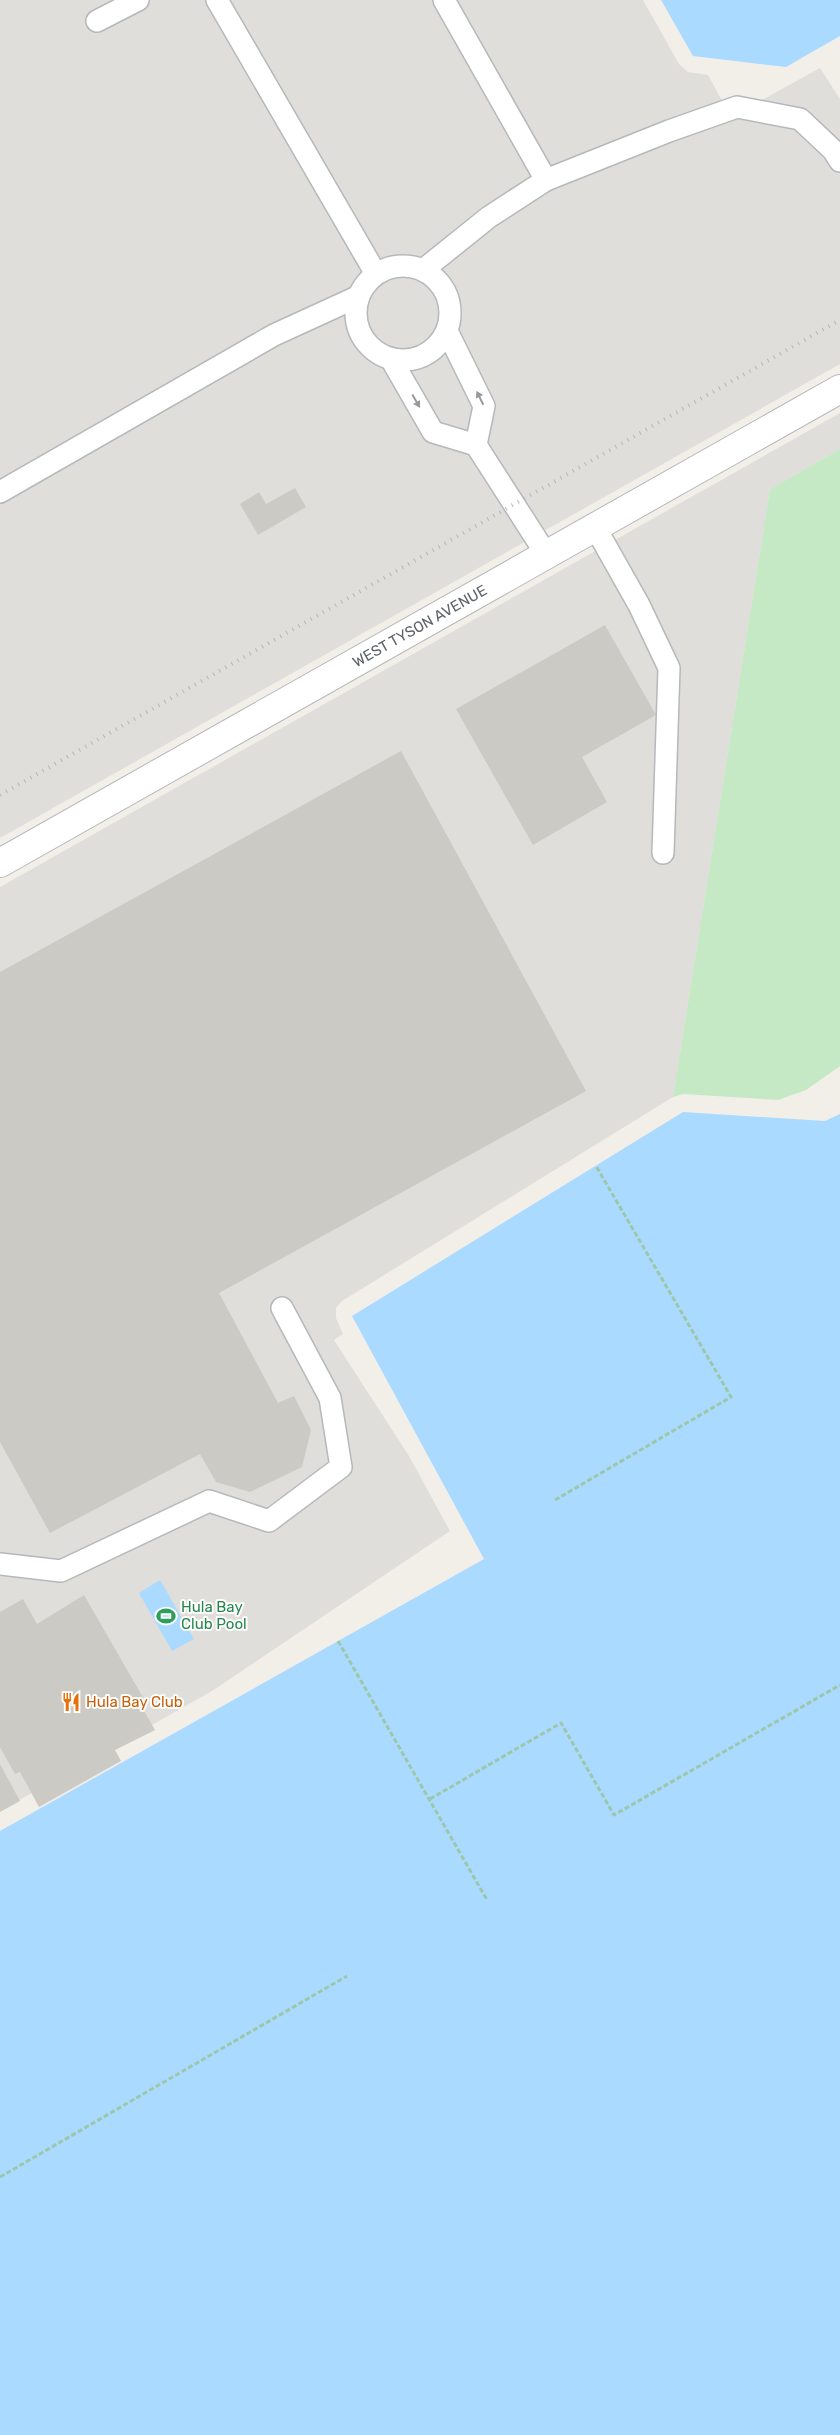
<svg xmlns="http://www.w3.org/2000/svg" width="840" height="2435" font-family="Rubik,sans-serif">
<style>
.industrial{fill:#e0deda}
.green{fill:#c5e8c5}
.water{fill:#aadaff}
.building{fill:#cccac5}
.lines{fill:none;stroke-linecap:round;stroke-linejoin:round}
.lane-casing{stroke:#b5b8bc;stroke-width:24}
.street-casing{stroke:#b5b8bc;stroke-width:30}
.path{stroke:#9cc7a9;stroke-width:3;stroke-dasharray:5 2.5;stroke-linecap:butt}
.lane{stroke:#fff;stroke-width:21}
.street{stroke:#fff;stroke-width:28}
.rail{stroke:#b6b7b8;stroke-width:4;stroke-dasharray:1 6;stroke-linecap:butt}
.oneway{fill:#979a9d}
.labels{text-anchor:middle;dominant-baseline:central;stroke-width:4;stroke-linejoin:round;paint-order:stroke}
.street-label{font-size:15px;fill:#5f6368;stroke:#fff}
.leisure-label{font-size:15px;fill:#27864d;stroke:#fff;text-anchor:start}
.food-label{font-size:15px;fill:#c56008;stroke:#fff;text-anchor:start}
</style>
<rect width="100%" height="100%" fill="#f1efe8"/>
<g class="industrial">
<path d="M0,0H643L679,64L688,72L708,75L731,117L820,68L840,99V364L0,838Z"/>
<path d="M840,413V449L770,489L673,1097L342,1301L336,1308V1318L343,1334L334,1340L409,1456L450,1531L212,1691L0,1811V887Z"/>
</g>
<path class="green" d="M840,449V1066L806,1090L778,1100L683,1094L673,1097L770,489Z"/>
<g class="water">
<path d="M661,0H840V36L786,67L693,56Z"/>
<path d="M683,1112L825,1121L840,1114V2435H0V1831L484,1559L352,1316Z"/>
<path d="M160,1580L194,1639L172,1651L139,1593Z"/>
</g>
<g class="building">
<path d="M295,488L306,507L258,535L240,504L259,492L266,504Z"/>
<path d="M605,625L656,715L582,757L607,802L533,845L456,709Z"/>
<path d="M401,751L586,1091L219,1293L278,1403L294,1396L311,1430L302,1467L250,1492L216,1482L200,1454L50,1533L0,1442V972Z"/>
<path d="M84,1595L145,1701L140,1704L155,1730L115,1750L121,1761L39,1807L20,1772L15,1774L0,1747V1612L23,1599L37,1624Z"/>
<path d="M0,1764L20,1801L0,1812Z"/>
</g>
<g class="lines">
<g class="lane-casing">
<g id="lane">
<path d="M217,0L376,274"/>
<path d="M444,0L546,180L669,131L737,107L800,119L833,150L840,161"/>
<path d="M97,21L138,0"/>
<circle cx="403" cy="313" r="47"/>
<path d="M423,270L489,217L546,180"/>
<path d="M447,331L484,406L476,445"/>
<path d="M391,359L433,432L476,445L546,554"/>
<path d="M0,492L274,335L357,297"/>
<path d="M595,527L639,605L669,668L663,853"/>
<path d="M0,1564L61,1571L209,1501L269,1521L341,1467L330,1398L282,1308"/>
</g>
</g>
<g class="street-casing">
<g id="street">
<path id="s1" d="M0,863L840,389"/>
</g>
</g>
<g class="path">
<path d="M555,1500L731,1397L596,1166"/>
<path d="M338,1641L487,1900"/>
<path d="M430,1799L561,1723L614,1815L840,1685"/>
<path d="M0,2177L347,1976"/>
</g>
<use href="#lane" class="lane"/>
<use href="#street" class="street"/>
<path class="rail" d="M0,795L840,320"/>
</g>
<defs><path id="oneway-solid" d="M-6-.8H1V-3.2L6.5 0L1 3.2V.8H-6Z" transform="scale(1.25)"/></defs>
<g class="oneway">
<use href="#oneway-solid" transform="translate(480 398) rotate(-116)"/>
<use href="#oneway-solid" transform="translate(416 401) rotate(60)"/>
</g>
<defs>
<g id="stadium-bare" transform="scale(1.5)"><path d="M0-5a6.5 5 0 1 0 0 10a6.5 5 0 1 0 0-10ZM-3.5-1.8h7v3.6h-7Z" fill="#2e9e5b" stroke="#fff" stroke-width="2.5" paint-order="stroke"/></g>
<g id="restaurant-bare" transform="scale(1.5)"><path d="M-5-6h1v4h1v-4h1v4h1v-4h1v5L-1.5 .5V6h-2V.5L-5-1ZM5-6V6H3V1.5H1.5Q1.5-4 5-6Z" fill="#e8710a" stroke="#fff" stroke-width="2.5" paint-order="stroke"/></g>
</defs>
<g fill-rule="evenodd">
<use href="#stadium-bare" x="166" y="1616"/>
<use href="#restaurant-bare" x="71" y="1702"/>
</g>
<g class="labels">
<g class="street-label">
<text stroke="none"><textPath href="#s1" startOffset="482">WEST TYSON AVENUE</textPath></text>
</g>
<g class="leisure-label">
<text x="181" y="1607">Hula Bay<tspan x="181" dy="17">Club Pool</tspan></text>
</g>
<g class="food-label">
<text x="86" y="1702">Hula Bay Club</text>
</g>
</g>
</svg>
